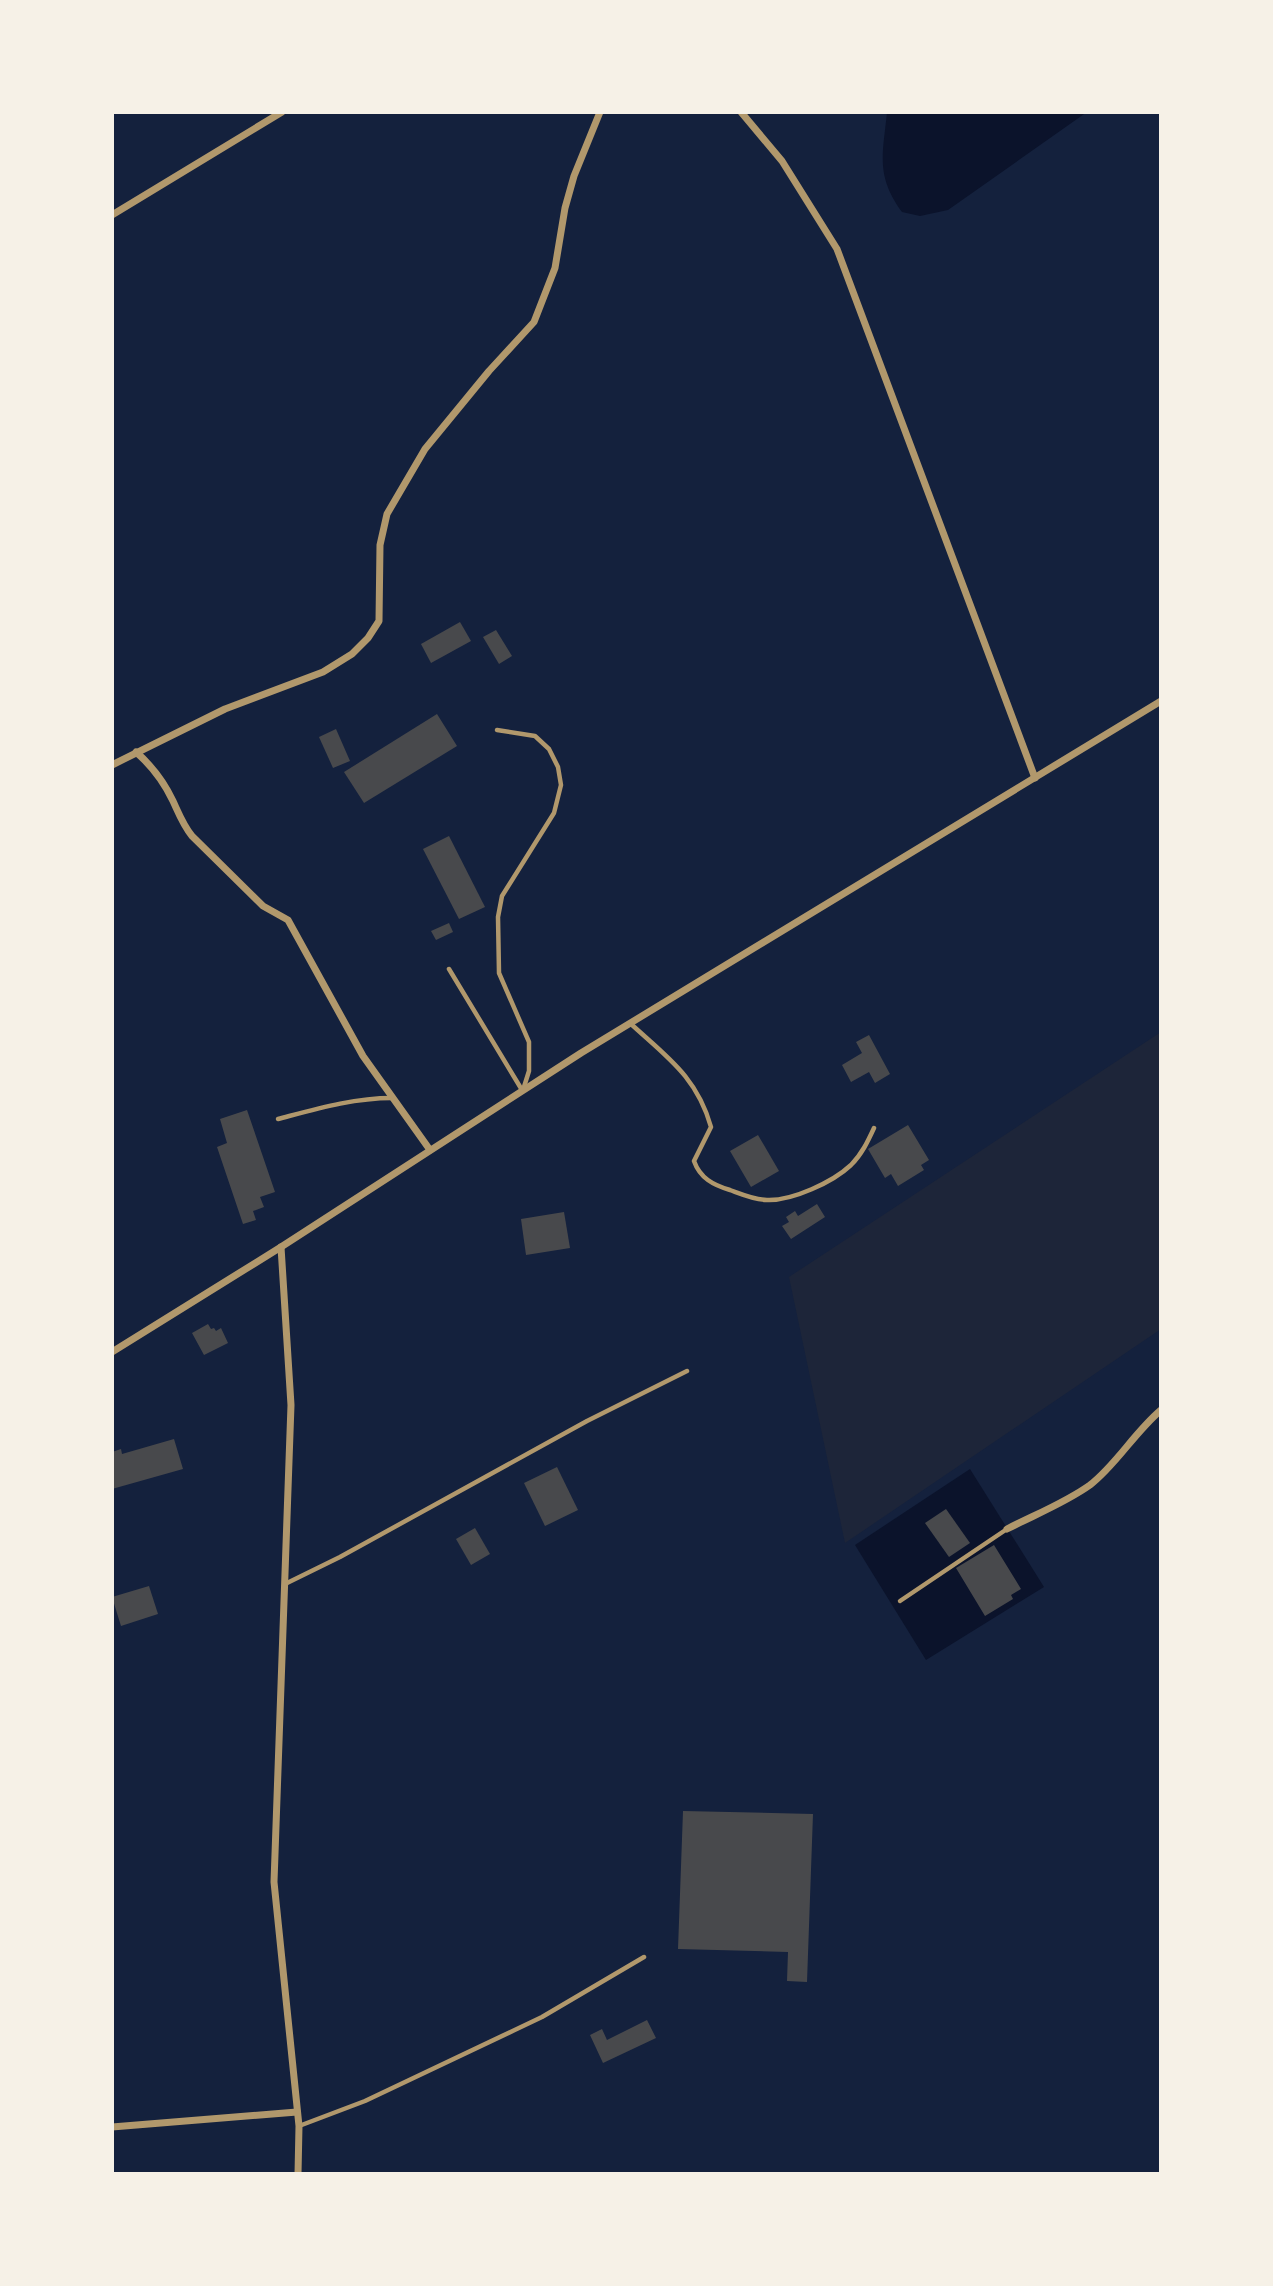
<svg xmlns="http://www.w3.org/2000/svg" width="1273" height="2286" font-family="Montserrat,sans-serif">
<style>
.green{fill:#1d2539}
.water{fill:#0b132b}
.building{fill:#48494c}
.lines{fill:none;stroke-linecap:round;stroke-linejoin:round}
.service{stroke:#b1986c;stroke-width:4.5}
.minor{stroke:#b1986c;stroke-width:7}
</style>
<rect width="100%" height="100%" fill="#14213d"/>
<path class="green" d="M1161,1032V1329L845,1543L789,1277Z"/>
<g class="water">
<path d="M887,112H1087L948,210L920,216L902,212C875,175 883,154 887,112Z"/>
<path d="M970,1469L1044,1587L926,1660L855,1545Z"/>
</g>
<g class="building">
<path d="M460,622L471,641L431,663L421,644Z"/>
<path d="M496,630L512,656L499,664L483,637Z"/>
<path d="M437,714L457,746L364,803L344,772Z"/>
<path d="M336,729L350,761L333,768L319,737Z"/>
<path d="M449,836L485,907L459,919L423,849Z"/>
<path d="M449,923L453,932L436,940L431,931Z"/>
<path d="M869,1035L890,1074L875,1083L869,1072L851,1082L842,1065L862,1053L856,1042Z"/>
<path d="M247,1110L275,1192L260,1197L264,1207L253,1211L256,1220L243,1224L217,1147L227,1143L220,1119Z"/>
<path d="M908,1125L929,1160L921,1165L924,1170L898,1186L891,1174L885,1178L868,1149Z"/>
<path d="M758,1135L779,1171L751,1187L730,1151Z"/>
<path d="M817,1204L825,1217L791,1239L782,1226L789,1222L786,1217L795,1211L798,1216Z"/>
<path d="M564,1212L570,1248L526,1255L521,1219Z"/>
<path d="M208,1324L211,1329L214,1328L216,1331L221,1328L228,1343L204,1355L192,1333Z"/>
<path d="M174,1439L183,1469L112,1489V1452L121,1449L122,1454Z"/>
<path d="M557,1467L578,1510L545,1526L524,1483Z"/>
<path d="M946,1509L970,1543L949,1557L925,1523Z"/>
<path d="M475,1528L490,1554L471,1565L456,1539Z"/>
<path d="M994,1545L1021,1589L1011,1595L1013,1599L985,1616L956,1568Z"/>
<path d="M149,1586L158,1614L121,1626L112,1597Z"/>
<path d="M683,1811L813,1814L807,1982L787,1981L788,1952L678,1949Z"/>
<path d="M647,2020L656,2038L603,2063L590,2035L602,2029L607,2040Z"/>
</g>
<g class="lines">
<g class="service">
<path d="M497,730L535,736L549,749L558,767L561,785L554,813L502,896L498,917L499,973L529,1042V1071L523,1090"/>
<path d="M449,969L522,1090"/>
<path d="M631,1024C667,1057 697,1077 711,1127L694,1161C700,1178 713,1185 730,1190C741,1194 755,1200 767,1200C792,1201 833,1182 851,1165C862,1154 868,1141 874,1128"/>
<path d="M278,1119C316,1109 353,1098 392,1098"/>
<path d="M285,1584L340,1557L587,1421L687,1371"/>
<path d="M900,1601L1007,1529"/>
<path d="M299,2126L365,2101L542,2017L644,1957"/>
</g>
<g class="minor">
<path d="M741,112L782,161L837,249L1035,778"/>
<path d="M112,215L282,112"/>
<path d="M136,752C152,766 164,782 173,801C179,814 183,825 192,836L263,906L288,920L363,1056L430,1150"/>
<path d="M112,765L225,709L323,672L352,654L368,638L379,621L380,545L387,514L425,449L489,371L534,322L555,268L565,208L574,176L600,112"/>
<path d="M281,1247L291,1405L274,1882L299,2126L298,2174"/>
<path d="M112,1352L281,1247L581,1053L1161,701"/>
<path d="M1007,1529C1034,1515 1065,1503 1090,1485C1116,1465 1134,1433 1161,1410"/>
<path d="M112,2127L297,2112"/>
</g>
</g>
<rect width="1273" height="2286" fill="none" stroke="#f6f1e7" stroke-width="228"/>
</svg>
